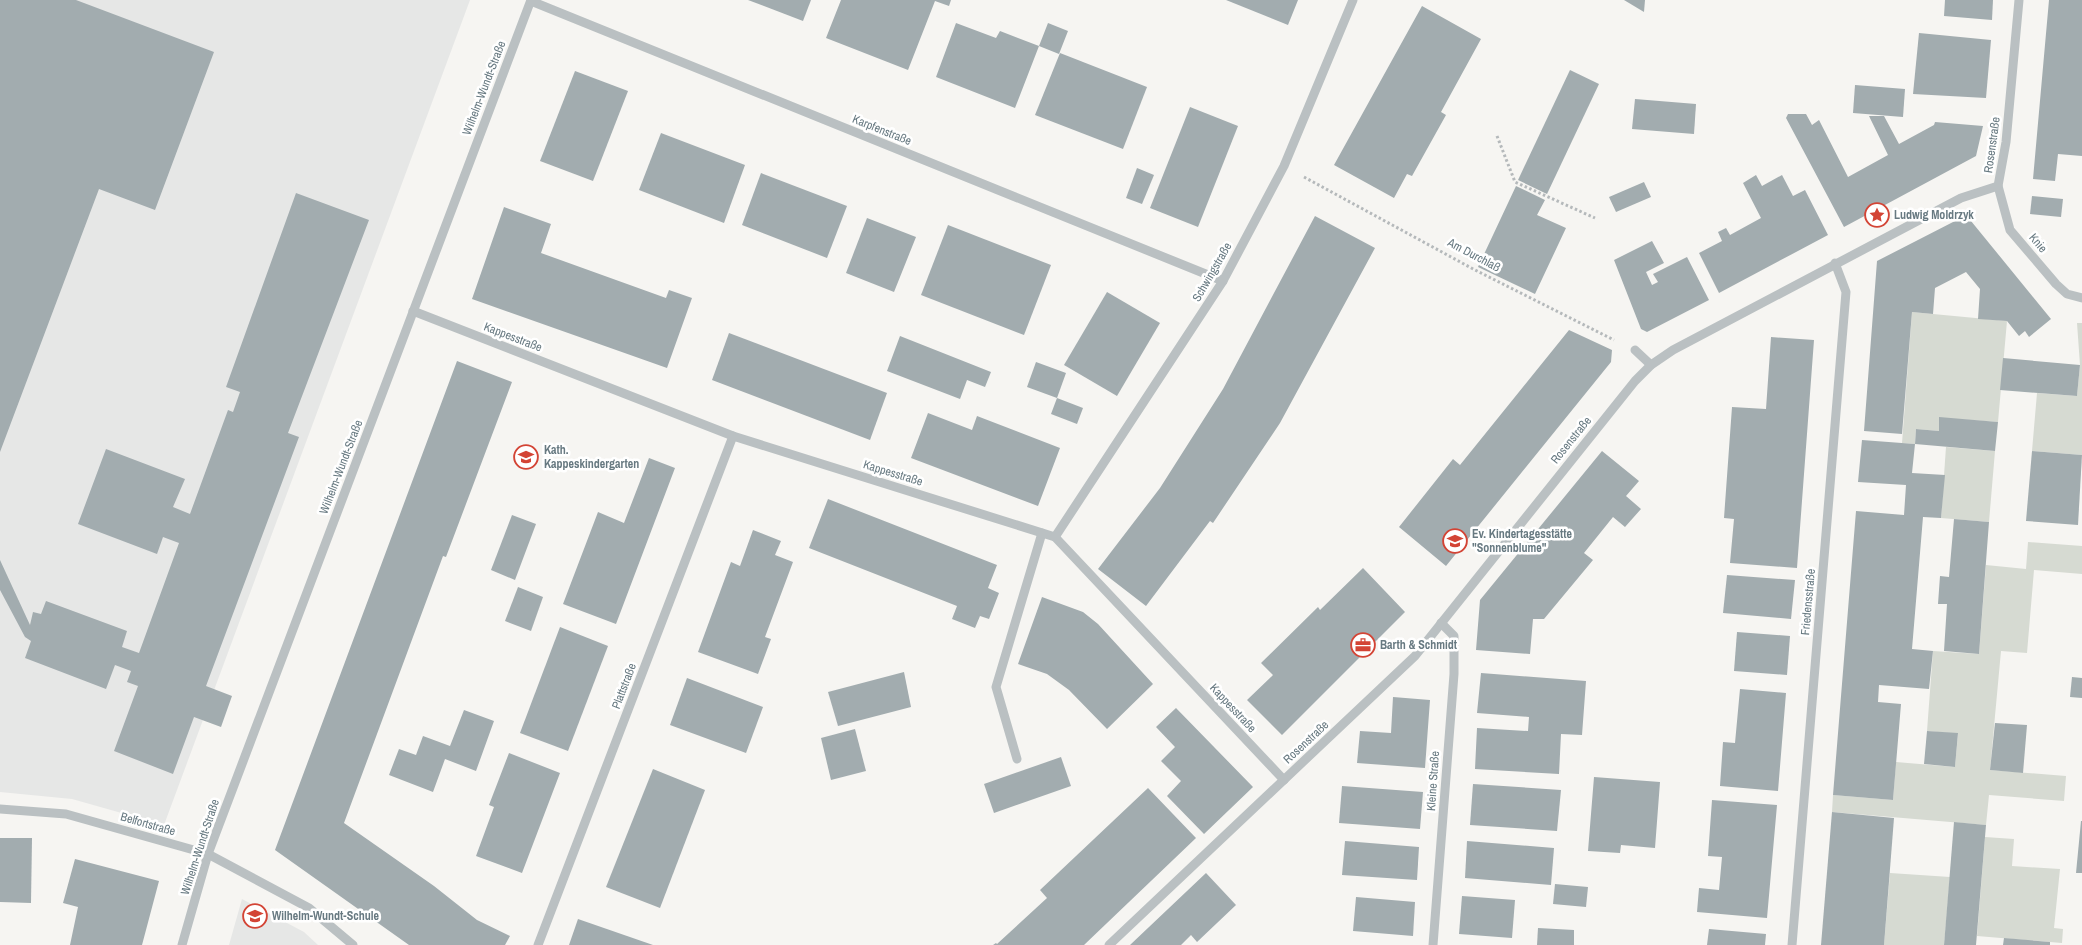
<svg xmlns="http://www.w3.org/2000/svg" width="2082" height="945" font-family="'Archivo Narrow',sans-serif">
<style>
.built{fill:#e6e7e6}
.green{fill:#d6dad2}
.building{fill:#a2acaf}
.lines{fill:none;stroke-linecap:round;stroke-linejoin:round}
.path{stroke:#b5b9bb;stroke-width:3;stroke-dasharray:2.5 2.5;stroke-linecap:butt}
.minor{stroke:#bac0c2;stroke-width:9}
.labels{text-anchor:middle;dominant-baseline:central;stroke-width:5;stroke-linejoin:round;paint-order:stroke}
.street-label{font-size:12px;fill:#677981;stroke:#fff}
.poi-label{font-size:12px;font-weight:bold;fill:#677981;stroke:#fff;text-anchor:start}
</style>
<rect width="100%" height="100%" fill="#f6f5f2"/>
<g class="built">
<path d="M0,0H470L164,825L72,799L0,792Z"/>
<path d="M242,899L304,932L318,945H229Z"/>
</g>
<g class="green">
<path d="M1912,312L2007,321L1998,422L1939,418V431L1916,429L1915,444L1902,443Z"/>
<path d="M2077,323H2082V455L2032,451L2037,393L2077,396L2080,365Z"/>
<path d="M1946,447L1995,451L1989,522L1941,518Z"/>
<path d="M2028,542L2082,546V574L2034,570L2027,653L2001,651L1990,770L2066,776L2064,801L1989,795L1986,825L1832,812L1833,795L1893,800L1896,762L1955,767L1958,734L1927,731L1933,651L1979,654L1986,565L2026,569Z"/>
<path d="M1985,837L2014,839L2012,866L2060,869L2054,928L2063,929L2062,943L1977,936Z"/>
<path d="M1890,873L1950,877L1944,945H1884Z"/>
</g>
<g class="building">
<path d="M0,0H76L214,52L155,210L99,189L0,452Z"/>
<path d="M748,0H811L803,21Z"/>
<path d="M841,0H951L949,6L935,1L908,70L826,38Z"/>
<path d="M1226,0H1298L1288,25Z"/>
<path d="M1624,0H1645L1644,12Z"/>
<path d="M1945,0H1993L1992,20L1944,16Z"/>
<path d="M2049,0H2082V156L2058,154L2055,181L2033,179Z"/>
<path d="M1422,6L1481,39L1441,112L1446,115L1412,176L1407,174L1394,198L1334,165Z"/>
<path d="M956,23L996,38L1000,31L1039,46L1048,23L1068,31L1059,54L1039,46L1015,108L936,77Z"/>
<path d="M1919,33L1991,40L1986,98L1913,94Z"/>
<path d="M1060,53L1147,87L1123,149L1035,115Z"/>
<path d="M1570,70L1599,84L1547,194L1518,180Z"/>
<path d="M575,71L628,91L593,181L540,161Z"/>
<path d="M1855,85L1905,89L1903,117L1853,113Z"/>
<path d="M1635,99L1696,104L1694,134L1632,129Z"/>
<path d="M1190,107L1238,126L1198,227L1150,208Z"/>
<path d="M1788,114H1806L1812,125L1819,120L1848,177L1888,155L1869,116H1884L1899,144L1934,125L1935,122L1983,126L1976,156L1844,227L1786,118Z"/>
<path d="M661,133L745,165L724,223L639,190Z"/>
<path d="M1137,168L1154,175L1142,204L1126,198Z"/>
<path d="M761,173L847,206L827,258L742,225Z"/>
<path d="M1756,175L1762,186L1782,175L1793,196L1805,190L1828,235L1719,293L1699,253L1722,241L1718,232L1726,228L1730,235L1761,218L1743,183Z"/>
<path d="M1644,182L1651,197L1616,212L1609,197Z"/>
<path d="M1516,186L1545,200L1537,215L1566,228L1535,294L1478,267Z"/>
<path d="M296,193L369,220L288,433L299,437L206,686L232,696L221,727L194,717L173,774L114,751L138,686L127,682L131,671L115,665L106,689L25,658L31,641L25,637L0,590V560L30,625L33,612L41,614L46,601L127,631L122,647L139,653L179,543L163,537L157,554L78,524L106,449L185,479L173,507L190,514L228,410L233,412L240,392L226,387Z"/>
<path d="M2032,196L2063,199L2061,217L2030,214Z"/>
<path d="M504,207L551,224L541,253L666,298L669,290L692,298L667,368L472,299Z"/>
<path d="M1315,216L1375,248L1280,423L1213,523L1210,521L1146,606L1098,569L1160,488L1223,389Z"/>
<path d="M867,218L916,237L894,292L846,273Z"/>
<path d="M1955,221H1971L2051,319L2029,337L2025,331L2019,336L2007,321L1978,319L1980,289L1966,272L1935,288L1933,314L1912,312L1902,434L1864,431L1877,261Z"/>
<path d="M948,225L1051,265L1024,335L921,295Z"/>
<path d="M1652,241L1664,263L1646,272L1652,285L1658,282L1653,274L1687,257L1709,300L1647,332L1641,329L1614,260Z"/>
<path d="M1107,292L1160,323L1117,396L1064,365Z"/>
<path d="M1569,330L1612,350L1611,362L1446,566L1399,527L1453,459L1460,465Z"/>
<path d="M729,333L887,393L870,440L712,380Z"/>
<path d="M900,336L991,372L985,387L967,380L960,399L887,371Z"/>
<path d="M1771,337L1814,340L1797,568L1730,563L1734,519L1724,518L1732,407L1766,409Z"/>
<path d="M2003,358L2080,365L2077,396L2000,390Z"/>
<path d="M457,361L512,382L446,557L443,556L344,823L434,886L477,920L510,936L505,945H409L275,850Z"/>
<path d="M1036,362L1066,373L1057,398L1027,387Z"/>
<path d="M1057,398L1083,408L1077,424L1051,414Z"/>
<path d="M928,413L972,430L977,416L1060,448L1038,506L911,458Z"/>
<path d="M1939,417L1998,422L1995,451L1915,444L1916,429L1939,431Z"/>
<path d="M1862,440L1915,444L1912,473L1945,475L1941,518L1923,517L1912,649L1933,651L1929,689L1879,685L1878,702L1901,704L1893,800L1833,795L1856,511L1904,515L1906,485L1858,482Z"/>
<path d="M1602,451L1639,481L1626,496L1641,509L1625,527L1613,517L1584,553L1593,560L1544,619H1533L1530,654L1476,650L1480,600Z"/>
<path d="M2032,451L2082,455L2078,525L2026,521Z"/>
<path d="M649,458L675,468L616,624L563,604L598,512L624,523Z"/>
<path d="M828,499L997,565L988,588L999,593L989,619L980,616L975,628L952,619L957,606L809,548Z"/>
<path d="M512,515L536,524L515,580L491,570Z"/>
<path d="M1954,519L1989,522L1979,654L1944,651L1947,604H1938L1940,576L1949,577Z"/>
<path d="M753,530L781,541L775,555L793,562L765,637L771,639L758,674L698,652L731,562L740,566Z"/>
<path d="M1363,568L1405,612L1282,735L1247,700L1273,675L1261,663L1318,607L1320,610Z"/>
<path d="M1727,575L1795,580L1791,619L1723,613Z"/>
<path d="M518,587L543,597L531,631L505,621Z"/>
<path d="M1042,597L1083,612L1098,624L1153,684L1107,729L1069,690L1047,674L1018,664Z"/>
<path d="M560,627L608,646L568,751L520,733Z"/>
<path d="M1737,632L1790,636L1787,675L1734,671Z"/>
<path d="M904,672L911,707L838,726L828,692Z"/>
<path d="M1481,673L1586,681L1582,735L1561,734L1559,774L1475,769L1477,728L1528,731L1529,717L1477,713Z"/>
<path d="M2072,677L2082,678V698L2070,697Z"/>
<path d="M687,678L763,707L746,753L670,725Z"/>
<path d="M1740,689L1786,693L1778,791L1720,786L1723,742L1735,743Z"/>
<path d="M1393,697L1430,700L1425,768L1357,763L1360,731L1391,733Z"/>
<path d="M1176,708L1253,787L1204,834L1167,796L1181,781L1161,761L1175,747L1156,727Z"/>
<path d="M464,710L494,721L476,771L445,759L433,792L389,775L399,749L416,755L423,736L450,746Z"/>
<path d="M1995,723L2027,725L2023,773L1990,770Z"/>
<path d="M855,729L866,771L831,780L821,738Z"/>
<path d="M1927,731L1958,733L1955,767L1924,764Z"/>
<path d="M509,753L560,773L522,873L476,856L494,807L489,805Z"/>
<path d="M1061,757L1071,786L994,813L984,784Z"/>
<path d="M653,769L705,790L660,908L606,887Z"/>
<path d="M1594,777L1660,782L1655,848L1621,845L1620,853L1588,851Z"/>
<path d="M1473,784L1561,790L1557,831L1470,825Z"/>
<path d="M1342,786L1423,792L1420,829L1339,823Z"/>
<path d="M1148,788L1196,838L1084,945H993L996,943L997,944L1047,898L1040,890Z"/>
<path d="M1712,800L1777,805L1767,918L1697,912L1699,888L1719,890L1722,857L1708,856Z"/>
<path d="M1832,812L1894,818L1884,945H1821Z"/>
<path d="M2081,821H2082V873H2076Z"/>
<path d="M1954,822L1986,825L1976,945H1944Z"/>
<path d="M0,838H32L31,903L0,902Z"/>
<path d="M1345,841L1419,847L1417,880L1342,875Z"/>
<path d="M1467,841L1554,848L1551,885L1465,878Z"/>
<path d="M75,859L159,881L142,945H70L78,907L63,903Z"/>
<path d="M1206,873L1236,905L1197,942L1191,935L1181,945H1130Z"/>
<path d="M1555,884L1588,887L1586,907L1553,904Z"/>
<path d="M1462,896L1515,900L1512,938L1459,934Z"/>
<path d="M1356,897L1415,902L1413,936L1353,931Z"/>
<path d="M578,919L653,945H569Z"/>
<path d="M1538,928L1574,930V945H1537Z"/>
<path d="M1709,929L1766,934L1765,945H1707Z"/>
<path d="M2004,938L2050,942V945H2003Z"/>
</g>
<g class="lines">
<g class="path">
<path d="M1497,136L1515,182L1595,218"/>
<path d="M1304,177L1475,270L1614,340"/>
</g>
<g class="minor">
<path d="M531,1L1223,281"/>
<path d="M1998,186L2010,230L2056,284L2067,294L2082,298"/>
<path d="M413,311L733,436L1055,537L1284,780"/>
<path d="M1635,350L1651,365"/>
<path d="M1055,537L1223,281L1284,166L1353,0"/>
<path d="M1017,759L996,687L1042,533"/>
<path d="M0,809L66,814L208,854L309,908L353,945"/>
<path d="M182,945L208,854L531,0"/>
<path d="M538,945L733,436"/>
<path d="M1109,945L1415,656L1635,381L1651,365L1673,350L1961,198L1998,186L2006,142L2019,0"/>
<path d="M1433,945L1454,674V636L1441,623"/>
<path d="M1792,945L1846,292L1835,263"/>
</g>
</g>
<defs>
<g id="sight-ring" transform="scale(1.25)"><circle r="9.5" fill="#fff" stroke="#d34435" stroke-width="1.5"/><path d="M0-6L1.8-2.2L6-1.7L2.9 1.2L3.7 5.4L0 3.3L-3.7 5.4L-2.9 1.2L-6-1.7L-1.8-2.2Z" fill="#d34435"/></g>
<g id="school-ring" transform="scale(1.25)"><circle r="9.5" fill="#fff" stroke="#d34435" stroke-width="1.5"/><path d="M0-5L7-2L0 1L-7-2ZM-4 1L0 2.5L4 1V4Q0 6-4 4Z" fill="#d34435"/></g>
<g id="office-ring" transform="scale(1.25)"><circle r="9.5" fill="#fff" stroke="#d34435" stroke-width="1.5"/><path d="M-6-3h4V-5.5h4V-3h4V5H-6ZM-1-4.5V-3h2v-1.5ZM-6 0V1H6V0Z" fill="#d34435"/></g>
</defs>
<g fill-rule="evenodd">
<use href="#sight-ring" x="1877" y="215"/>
<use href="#school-ring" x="526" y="457"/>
<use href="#school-ring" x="1455" y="541"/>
<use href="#office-ring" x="1363" y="645"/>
<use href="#school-ring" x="255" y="916"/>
</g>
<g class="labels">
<g class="street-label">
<text transform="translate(484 88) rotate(-69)">Wilhelm-Wundt-Straße</text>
<text transform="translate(882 130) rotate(22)">Karpfenstraße</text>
<text transform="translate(1992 145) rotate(-82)">Rosenstraße</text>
<text transform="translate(2038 243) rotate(50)">Knie</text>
<text transform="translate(1474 255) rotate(28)">Am Durchlaß</text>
<text transform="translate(1212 272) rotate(-60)">Schwingstraße</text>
<text transform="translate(513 337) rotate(21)">Kappesstraße</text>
<text transform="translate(1571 440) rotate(-51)">Rosenstraße</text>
<text transform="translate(341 467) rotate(-69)">Wilhelm-Wundt-Straße</text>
<text transform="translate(893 473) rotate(17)">Kappesstraße</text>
<text transform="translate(1808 602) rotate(-85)">Friedensstraße</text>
<text transform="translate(624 686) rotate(-69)">Plattstraße</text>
<text transform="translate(1233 708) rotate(47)">Kappesstraße</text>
<text transform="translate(1306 742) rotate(-43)">Rosenstraße</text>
<text transform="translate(1433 781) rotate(-86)">Kleine Straße</text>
<text transform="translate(148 824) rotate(16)">Belfortstraße</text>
<text transform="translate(200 847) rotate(-72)">Wilhelm-Wundt-Straße</text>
</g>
<g class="poi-label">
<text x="1894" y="215">Ludwig Moldrzyk</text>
<text x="544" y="450">Kath.<tspan x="544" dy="14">Kappeskindergarten</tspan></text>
<text x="1472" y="534">Ev. Kindertagesstätte<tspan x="1472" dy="14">"Sonnenblume"</tspan></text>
<text x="1380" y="645">Barth &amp; Schmidt</text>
<text x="272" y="916">Wilhelm-Wundt-Schule</text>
</g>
</g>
</svg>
